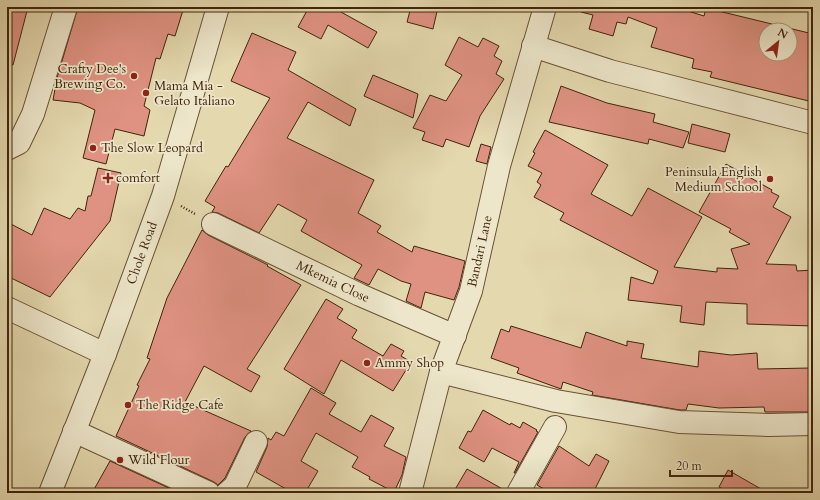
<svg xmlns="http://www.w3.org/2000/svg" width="820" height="500" font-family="Cardo,serif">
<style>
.building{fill:#df9282;stroke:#41240c;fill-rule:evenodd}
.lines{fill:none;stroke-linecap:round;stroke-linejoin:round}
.minor-casing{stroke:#6a5134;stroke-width:24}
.path{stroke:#41240c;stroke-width:2.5;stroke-dasharray:1 2;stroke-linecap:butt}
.minor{stroke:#ede6ca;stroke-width:22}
.poi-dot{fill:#8f2418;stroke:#ede6ca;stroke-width:1.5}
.labels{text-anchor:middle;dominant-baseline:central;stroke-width:3.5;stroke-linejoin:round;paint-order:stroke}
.poi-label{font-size:13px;fill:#41240c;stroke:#ede6ca;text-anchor:start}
.street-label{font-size:13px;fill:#41240c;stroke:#ede6ca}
</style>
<rect width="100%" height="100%" fill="#e4d8ae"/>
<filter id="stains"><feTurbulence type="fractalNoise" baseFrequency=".005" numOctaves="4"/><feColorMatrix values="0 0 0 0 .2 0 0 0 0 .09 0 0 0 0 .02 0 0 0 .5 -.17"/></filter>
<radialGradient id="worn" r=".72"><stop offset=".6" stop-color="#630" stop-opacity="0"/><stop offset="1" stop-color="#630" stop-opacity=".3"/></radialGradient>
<g class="building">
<path d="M7,7H28L13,65L7,64Z"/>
<path d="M78,7H184L175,36L168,34L160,59L156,58L144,106L150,110L144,136L115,129L106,164L83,158L95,110L80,103L53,100L57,78Z"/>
<path d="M309,7H332L377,32L368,48L328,25L321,39L298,27Z"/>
<path d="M411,7H438L433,29L407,22Z"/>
<path d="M582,7H675L704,16L706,8L813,34V102L710,77L712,72L692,68L694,59L651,47L657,28L628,17L626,24L617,22L613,36L589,29L593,15L581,12ZM766,30H790V54H766Z"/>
<path d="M252,33L296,52L288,70L356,109L350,126L308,102L287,138L374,180L358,213L381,226L377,232L412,252L414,246L465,261L459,287L454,300L425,292L421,308L406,301L411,284L401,281L378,269L369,285L354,278L362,265L301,231L307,220L278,204L259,233L218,213L212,212L215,207L205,201L226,166L228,167L270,98L231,81Z"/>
<path d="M459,37L478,47L483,38L499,46L494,56L502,61L496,74L504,79L480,116L469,147L446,139L443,147L422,140L425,132L413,128L430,95L446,101L462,75L445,65Z"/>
<path d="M373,75L418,94L413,118L364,96Z"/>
<path d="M561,86L607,103L655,114L653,122L689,132L683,148L649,139L648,144L549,122Z"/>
<path d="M692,124L730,134L725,152L688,143Z"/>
<path d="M545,130L608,165L591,194L632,216L648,188L702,217L674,267L717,272V268L738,269L731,249L750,244L729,232L731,229L699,212L726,164L772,190L771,192L779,196L773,207L791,217L766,264L796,265L797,271L813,270V326L747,324V304L706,302L704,325L680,322L682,306L628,300L631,277L653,284L658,271L560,220L564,213L534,197L541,185L537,182L542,173L528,166L535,153L533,152Z"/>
<path d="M481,144L491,147L487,164L476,161Z"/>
<path d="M98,168L121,173L110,221L50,297L7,276V222L32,235L44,208L70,219L78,208L85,211L88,196H91Z"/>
<path d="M202,230L208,235L268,265L267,266L301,285L247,369L260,376L251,392L204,366L185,402L251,431L245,437L225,478L218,485L214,482L116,436L139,386L137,385L150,359L147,358L167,298Z"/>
<path d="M326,299L343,309L337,318L357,330L352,338L383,356L391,344L404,351L401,356L411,362L393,391L341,360L324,394L284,369Z"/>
<path d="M511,326L581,348L586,332L627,346V341L644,344L641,358L698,367L699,351L731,355L757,353L758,369L811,368L812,373H813L812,412H765L764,407L719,408L688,404L686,410H680L592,395L593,392L563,382L561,389L517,373L519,368L491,358L501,329L509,332Z"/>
<path d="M311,388L336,403L329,414L361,432L371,415L394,428L384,446L406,457L402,475L394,492L369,479L370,477L352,467L358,457L316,433L301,461L318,471L305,493H293L256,472L267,447L268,438L271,440L276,432L284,436Z"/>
<path d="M483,410L510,425L511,423L520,428L523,422L537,430L536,431L538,432L515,473H514L519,462L492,448L484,462L459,448L468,431L471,432Z"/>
<path d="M559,446L589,466L596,454L609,461L593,493H551L537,485Z"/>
<path d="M110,461L171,489L169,493H92Z"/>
<path d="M467,469L506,491V493H453Z"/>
<path d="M728,470L768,493H730L719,487Z"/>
</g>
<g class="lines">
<g class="minor-casing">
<g id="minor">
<path d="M533,46L610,71L813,123"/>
<path d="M7,149L19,143L33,114L66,7"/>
<path id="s1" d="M213,224L360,295L455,336"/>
<path d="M7,308L105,354"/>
<path d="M441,372L556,401L679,422L768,425L813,424"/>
<path d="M74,431L209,493"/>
<path id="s2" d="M50,493L105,354L163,196L218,7"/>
<path d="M227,493L235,486L256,442"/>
<path id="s3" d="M410,493L441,372L471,291L499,166L545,7"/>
<path d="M518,493L555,427"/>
</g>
</g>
<path class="path" d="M181,206L195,214"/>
<use href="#minor" class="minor"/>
</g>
<g class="poi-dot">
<circle cx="134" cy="76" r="4"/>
<circle cx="146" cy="93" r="4"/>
<circle cx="93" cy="148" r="4"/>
<path d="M106 172h4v4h4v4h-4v4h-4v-4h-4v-4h4z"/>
<circle cx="770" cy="179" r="4"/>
<circle cx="367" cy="363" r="4"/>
<circle cx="128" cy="405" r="4"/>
<circle cx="120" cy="460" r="4"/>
</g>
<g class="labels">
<g class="poi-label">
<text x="126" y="69" text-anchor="end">Crafty Dee's<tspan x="126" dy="15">Brewing Co.</tspan></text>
<text x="154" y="86">Mama Mia -<tspan x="154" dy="15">Gelato Italiano</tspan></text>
<text x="101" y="148">The Slow Leopard</text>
<text x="762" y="172" text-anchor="end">Peninsula English<tspan x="762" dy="15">Medium School</tspan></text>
<text x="116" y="178">comfort</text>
<text x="375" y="363">Ammy Shop</text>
<text x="136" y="405">The Ridge Cafe</text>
<text x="128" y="460">Wild Flour</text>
</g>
<g class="street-label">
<text stroke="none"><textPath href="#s3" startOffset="252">Bandari Lane</textPath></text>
<text stroke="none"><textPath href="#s2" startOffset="257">Chole Road</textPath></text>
<text stroke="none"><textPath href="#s1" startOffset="133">Mkemia Close</textPath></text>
</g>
</g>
<rect width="820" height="500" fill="none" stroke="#e4d8ae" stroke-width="24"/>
<rect x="8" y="8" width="804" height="484" fill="none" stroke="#41240c" stroke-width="2"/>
<rect x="12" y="12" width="796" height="476" fill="none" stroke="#41240c"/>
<g transform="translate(778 42) rotate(29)"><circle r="19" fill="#ede6ca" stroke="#a8987e"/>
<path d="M0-3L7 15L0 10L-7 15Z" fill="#8f2418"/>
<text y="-6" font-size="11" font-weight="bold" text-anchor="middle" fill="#41240c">N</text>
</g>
<path d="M670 470v6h62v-6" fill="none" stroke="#41240c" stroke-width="2"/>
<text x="676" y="470" font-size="12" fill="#41240c" stroke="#ede6ca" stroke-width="3" paint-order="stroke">20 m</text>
<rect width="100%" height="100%" filter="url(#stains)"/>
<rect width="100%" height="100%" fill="url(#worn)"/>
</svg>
